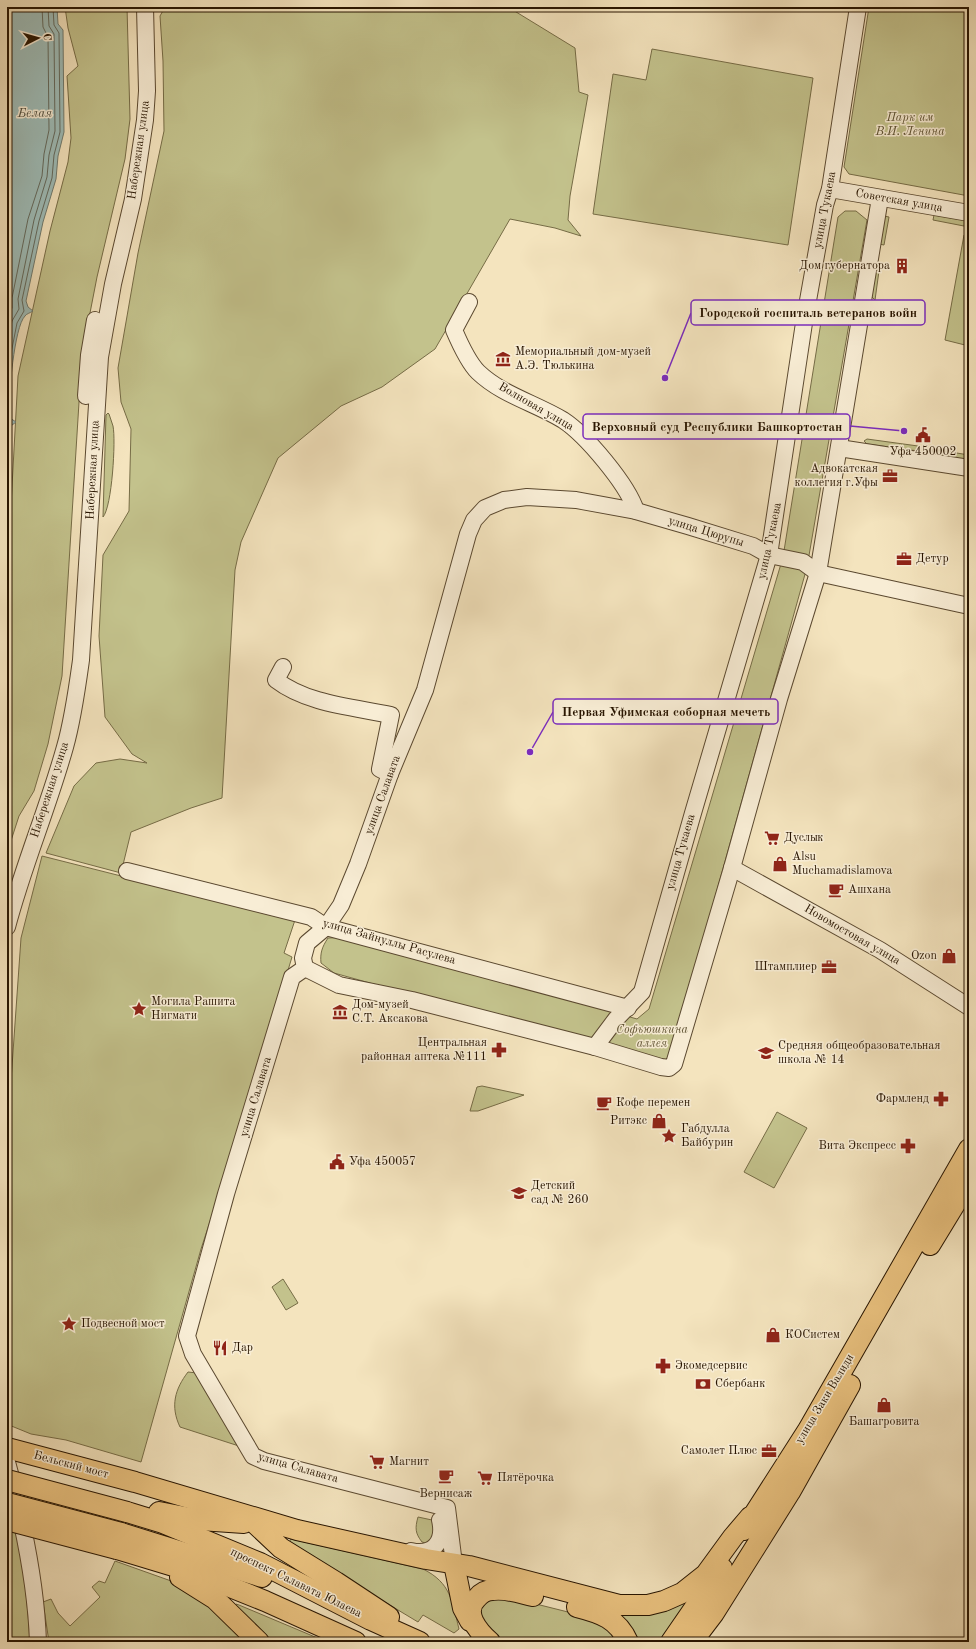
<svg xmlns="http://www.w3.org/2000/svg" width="976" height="1649" font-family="'Old Standard TT',serif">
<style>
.green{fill:#c3c28c;stroke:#766c46}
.water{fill:#9ebdb9;stroke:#6f7a6f}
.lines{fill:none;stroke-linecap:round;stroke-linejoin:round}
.shore{stroke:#63695d;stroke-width:1}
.minor-casing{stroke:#5b4930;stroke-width:18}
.major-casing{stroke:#281501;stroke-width:22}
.minor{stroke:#f8edd5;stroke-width:16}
.major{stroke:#eac27f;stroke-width:20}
.major-bridge-casing{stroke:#281501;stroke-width:22;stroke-linecap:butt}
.major-bridge{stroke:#eac27f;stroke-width:20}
.labels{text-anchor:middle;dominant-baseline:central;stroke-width:3;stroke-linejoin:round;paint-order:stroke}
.park-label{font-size:12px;font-style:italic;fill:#5e5232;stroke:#f8edd5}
.street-label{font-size:12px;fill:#281501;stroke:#f8edd5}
.poi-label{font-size:12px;fill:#281501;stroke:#f8edd5;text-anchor:start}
.water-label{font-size:13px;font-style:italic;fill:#515041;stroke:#f8edd5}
.leader{fill:none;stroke:#7b2cbf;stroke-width:1.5}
.callout-dot{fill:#7b2cbf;stroke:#f8edd5;stroke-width:1.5}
.callout{fill:#f8edd5;stroke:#7b2cbf;stroke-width:1.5}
.callout-label{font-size:13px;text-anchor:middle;font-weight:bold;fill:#281501}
</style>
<rect width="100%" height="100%" fill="#f4e4be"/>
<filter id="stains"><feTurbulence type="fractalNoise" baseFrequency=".005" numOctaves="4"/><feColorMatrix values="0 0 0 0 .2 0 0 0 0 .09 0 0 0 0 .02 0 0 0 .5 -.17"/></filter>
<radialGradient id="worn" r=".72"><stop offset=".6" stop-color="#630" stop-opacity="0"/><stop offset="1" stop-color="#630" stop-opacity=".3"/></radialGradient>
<g class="green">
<path d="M65,7H127L130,119L125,159L97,277L82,354L62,676L48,744L34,791L19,816L7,853V579L18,376L50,231L68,162L71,138L67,76L78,66L68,28Z"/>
<path d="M165,7H207L211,10L216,7H508L575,48L579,92L588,95L570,196L568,220L581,236L555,228L510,219L435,349L382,387L341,406L278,458L241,542L235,570L222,798L191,808L131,832L121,873L46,853L74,786L96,763L120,759L147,763L132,754L105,717L99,636L103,555L129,511L131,429L121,402L118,368L138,253L164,131L163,61L160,16Z"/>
<path d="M869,7H969V196L849,174L844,167Z"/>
<path d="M652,49L813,78L788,245L593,214L613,74L646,80Z"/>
<path d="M845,211H856L867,220L807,567L668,1066L334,973L321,963C320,953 322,947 328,938L350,937L637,1019L649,1009L783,557L838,217Z"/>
<path d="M934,215L969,221V227L933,220Z"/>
<path d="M884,216L889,217L884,245L879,244Z"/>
<path d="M964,235L969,236V346L945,340Z"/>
<path d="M874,270L879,271L875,300L870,295Z"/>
<path d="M108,413L109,414C110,418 112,422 113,426C116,440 112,507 103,517L106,415Z"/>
<path d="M867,439L918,446V451L867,444L864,441Z"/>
<path d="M932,449L969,455V460L933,455Z"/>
<path d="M42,856L295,920L284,953L292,957L235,1145L201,1249L141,1462L66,1440L31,1434L9,1425L7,1389V1138L21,938Z"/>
<path d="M482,1086L524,1095L478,1111H470L477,1087Z"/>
<path d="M777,1112L807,1128L774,1188L744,1172Z"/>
<path d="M283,1279L298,1303L286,1310L272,1287Z"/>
<path d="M188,1372L197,1373L242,1447L180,1427C170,1406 175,1389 188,1372Z"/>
<path d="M7,1485C20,1536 27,1589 30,1642H7Z"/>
<path d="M418,1517L432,1520L437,1526L429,1544L422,1542C415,1533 415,1528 418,1517Z"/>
<path d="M291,1539L423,1569C451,1583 452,1601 459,1629L454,1633L423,1615L418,1622L288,1544Z"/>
<path d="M115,1561L188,1587L252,1642H49L43,1602L51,1599L58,1613L70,1626L100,1597L92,1587L99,1581L105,1583Z"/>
<path d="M495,1597L528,1602L588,1617L602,1623L622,1642H501L489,1631L479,1619L480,1605Z"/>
<path d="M688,1601L671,1628L660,1642H637L609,1610Z"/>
<path d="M236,1604L239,1605L327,1642H269L235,1606Z"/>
</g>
<path class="water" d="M7,7H57L58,24L63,30L64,132L58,156L56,179L43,222L26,301L28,307L33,311C30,313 26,314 25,316C14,327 9,396 8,413L10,418L16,422L7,429Z"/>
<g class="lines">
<g class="shore">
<path d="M7,317L12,308V298L28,219L42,176L44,154L49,130L48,37L43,27L42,7"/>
<path d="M7,344L12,321L19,309L18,299L34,220L47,177L49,155L55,131L54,34L49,26L48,7"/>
<path d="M7,374L17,323L24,311L22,300L39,221L52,178L54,155L60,132L59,33L54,25L53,7"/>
</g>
<g class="minor-casing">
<g id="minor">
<path d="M830,189L969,213"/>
<path d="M469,302L454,330C460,344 468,362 478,372C502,395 535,403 563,420C586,435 628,485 636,511"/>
<path d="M86,396L89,355L95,320"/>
<path d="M839,448L969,468"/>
<path d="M283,667L276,680C307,704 353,707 391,715L380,769L390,774"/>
<path d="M732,868L880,950L969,1007"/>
<path d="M127,871L311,917L326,927L628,1008"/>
<path d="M7,927C23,866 48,808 65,747C73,719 77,689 81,660L100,357L113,284L133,199L145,120L147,91L145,7"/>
<path d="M305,968L339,985L412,1000L595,1047L661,1067L669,1068L674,1064L732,868L779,699L818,573L880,198"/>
<path d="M595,1047L616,1019L642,992L693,813L769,555L804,323L825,205L830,189L858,7"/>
<path d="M7,1462C23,1521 36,1581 38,1642"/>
<path d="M411,1551C433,1556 445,1542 440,1520"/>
<path d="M454,1564L447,1508L264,1461L253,1456L193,1354L187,1336L226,1194L292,977L305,968L303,958L307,943L326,927L341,905L358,864L390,774L425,690L468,534L474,520L485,508L504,500L527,497L576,500L636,511L688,526L753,546L769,555L803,562L818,573L969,606"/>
</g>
</g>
<g class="major-casing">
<g id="major">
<path d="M930,1245L969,1181"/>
<path d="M7,1448L135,1482L297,1530L426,1559L469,1566L619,1605H648L664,1601L682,1593L706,1574L733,1537L750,1517"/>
<path d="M127,1512L163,1523L260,1563L371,1620L420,1642"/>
<path d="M159,1512L200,1520L244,1523"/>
<path d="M248,1517L281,1548L336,1582L389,1617"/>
<path d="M744,1530L808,1430L969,1149"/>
<path d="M121,1533L262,1577"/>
<path d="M117,1549L193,1572L265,1601L356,1642"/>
<path d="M454,1564L463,1608L470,1621"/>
<path d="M180,1577L215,1599L259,1642"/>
<path d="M577,1607C601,1613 618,1619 628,1642"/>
<path d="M490,1642C479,1632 461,1612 477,1598C481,1593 487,1590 493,1590C506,1588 520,1593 533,1596"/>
<path d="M671,1642L722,1568"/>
<path d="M692,1642L714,1613L790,1492L850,1385"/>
</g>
</g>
<use href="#minor" class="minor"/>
<use href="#major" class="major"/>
<g class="major-bridge-casing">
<g id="major-bridge">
<path d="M7,1480L127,1512"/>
<path d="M7,1503L121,1533"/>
<path d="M7,1520L117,1549"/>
</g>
</g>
<use href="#major-bridge" class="major-bridge"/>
</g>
<defs>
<g id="building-bare" transform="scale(1.2)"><path d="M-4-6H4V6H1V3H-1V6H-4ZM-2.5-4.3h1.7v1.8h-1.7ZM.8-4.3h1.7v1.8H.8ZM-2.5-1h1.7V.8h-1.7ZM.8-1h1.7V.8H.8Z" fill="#8f2418" stroke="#f8edd5" stroke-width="2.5" paint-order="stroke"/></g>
<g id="museum-bare" transform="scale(1.2)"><path d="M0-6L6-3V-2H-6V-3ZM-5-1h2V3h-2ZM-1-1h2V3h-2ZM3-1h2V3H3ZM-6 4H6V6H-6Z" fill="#8f2418" stroke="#f8edd5" stroke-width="2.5" paint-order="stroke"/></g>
<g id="civic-bare" transform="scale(1.2)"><path d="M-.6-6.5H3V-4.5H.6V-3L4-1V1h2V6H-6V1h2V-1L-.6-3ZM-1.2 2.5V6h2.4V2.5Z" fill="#8f2418" stroke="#f8edd5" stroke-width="2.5" paint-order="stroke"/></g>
<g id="office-bare" transform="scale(1.2)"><path d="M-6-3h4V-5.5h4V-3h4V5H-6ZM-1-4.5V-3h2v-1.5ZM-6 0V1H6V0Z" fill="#8f2418" stroke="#f8edd5" stroke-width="2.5" paint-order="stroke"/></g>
<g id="supermarket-bare" transform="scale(1.2)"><path d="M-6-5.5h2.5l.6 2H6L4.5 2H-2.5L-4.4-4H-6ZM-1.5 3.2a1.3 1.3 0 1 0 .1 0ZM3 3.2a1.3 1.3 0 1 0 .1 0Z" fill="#8f2418" stroke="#f8edd5" stroke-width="2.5" paint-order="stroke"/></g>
<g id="shop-bare" transform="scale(1.2)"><path d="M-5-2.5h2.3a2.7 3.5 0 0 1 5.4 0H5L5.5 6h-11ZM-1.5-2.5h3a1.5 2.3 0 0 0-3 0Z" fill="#8f2418" stroke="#f8edd5" stroke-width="2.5" paint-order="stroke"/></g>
<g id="cafe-bare" transform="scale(1.2)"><path d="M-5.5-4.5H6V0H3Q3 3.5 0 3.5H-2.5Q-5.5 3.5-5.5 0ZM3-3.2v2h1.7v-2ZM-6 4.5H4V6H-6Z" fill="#8f2418" stroke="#f8edd5" stroke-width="2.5" paint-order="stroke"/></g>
<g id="sight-bare" transform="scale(1.2)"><path d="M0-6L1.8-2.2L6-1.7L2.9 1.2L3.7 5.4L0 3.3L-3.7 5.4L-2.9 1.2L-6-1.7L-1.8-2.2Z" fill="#8f2418" stroke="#f8edd5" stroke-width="2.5" paint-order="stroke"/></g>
<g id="pharmacy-bare" transform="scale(1.2)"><path d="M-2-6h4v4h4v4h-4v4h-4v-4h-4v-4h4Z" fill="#8f2418" stroke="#f8edd5" stroke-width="2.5" paint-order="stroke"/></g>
<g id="school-bare" transform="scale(1.2)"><path d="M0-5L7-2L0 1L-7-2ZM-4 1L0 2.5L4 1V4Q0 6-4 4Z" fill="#8f2418" stroke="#f8edd5" stroke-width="2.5" paint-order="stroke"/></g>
<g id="restaurant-bare" transform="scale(1.2)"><path d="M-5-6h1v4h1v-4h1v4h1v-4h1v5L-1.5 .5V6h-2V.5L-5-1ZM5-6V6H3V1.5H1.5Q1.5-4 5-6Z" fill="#8f2418" stroke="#f8edd5" stroke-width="2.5" paint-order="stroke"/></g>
<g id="bank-bare" transform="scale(1.2)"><path d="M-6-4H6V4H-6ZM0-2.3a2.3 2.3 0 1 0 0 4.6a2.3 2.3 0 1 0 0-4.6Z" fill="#8f2418" stroke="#f8edd5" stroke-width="2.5" paint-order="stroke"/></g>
</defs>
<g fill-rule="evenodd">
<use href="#building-bare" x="902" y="266"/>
<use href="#museum-bare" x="503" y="359"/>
<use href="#civic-bare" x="923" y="435"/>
<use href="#office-bare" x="890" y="476"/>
<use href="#office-bare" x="904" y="559"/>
<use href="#supermarket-bare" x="772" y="838"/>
<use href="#shop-bare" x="780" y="864"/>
<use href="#cafe-bare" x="836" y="890"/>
<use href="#shop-bare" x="949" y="956"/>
<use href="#office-bare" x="829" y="967"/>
<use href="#sight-bare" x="139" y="1009"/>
<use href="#museum-bare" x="340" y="1012"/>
<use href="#pharmacy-bare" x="499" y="1050"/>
<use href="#school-bare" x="766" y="1053"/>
<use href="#pharmacy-bare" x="941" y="1099"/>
<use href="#cafe-bare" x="604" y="1103"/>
<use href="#shop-bare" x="659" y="1121"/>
<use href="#sight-bare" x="669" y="1136"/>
<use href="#pharmacy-bare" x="908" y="1146"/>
<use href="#civic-bare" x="337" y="1162"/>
<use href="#school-bare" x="519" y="1193"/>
<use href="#sight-bare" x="69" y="1324"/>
<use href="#shop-bare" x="773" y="1335"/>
<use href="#restaurant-bare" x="220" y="1348"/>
<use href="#pharmacy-bare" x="663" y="1366"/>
<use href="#bank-bare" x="703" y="1384"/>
<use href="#shop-bare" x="884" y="1405"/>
<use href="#office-bare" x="769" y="1451"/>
<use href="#supermarket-bare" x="377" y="1462"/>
<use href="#cafe-bare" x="446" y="1476"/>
<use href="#supermarket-bare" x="485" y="1478"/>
</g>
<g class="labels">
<g class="park-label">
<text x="910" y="118">Парк им<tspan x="910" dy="14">В.И. Ленина</tspan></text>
<text x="652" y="1030">Софьюшкина<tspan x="652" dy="14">аллея</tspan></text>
</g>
<g class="street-label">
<text transform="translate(139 150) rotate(-82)">Набережная улица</text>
<text transform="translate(899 201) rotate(10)">Советская улица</text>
<text transform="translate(825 210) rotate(-79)">улица Тукаева</text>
<text transform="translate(536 407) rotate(30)">Волновая улица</text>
<text transform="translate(93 470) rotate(-87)">Набережная улица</text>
<text transform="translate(706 532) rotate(17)">улица Цюрупы</text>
<text transform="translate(770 541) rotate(-78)">улица Тукаева</text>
<text transform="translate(50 790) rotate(-72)">Набережная улица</text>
<text transform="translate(383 795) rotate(-70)">улица Салавата</text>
<text transform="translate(681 852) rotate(-74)">улица Тукаева</text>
<text transform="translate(852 935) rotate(30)">Новомостовая улица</text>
<text transform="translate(389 942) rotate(16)">улица Зайнуллы Расулева</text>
<text transform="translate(256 1097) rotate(-73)">улица Салавата</text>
<text transform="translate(825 1399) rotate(-59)">улица Заки Валиди</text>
<text transform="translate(71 1465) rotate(15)">Бельский мост</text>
<text transform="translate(298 1468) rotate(16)">улица Салавата</text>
<text transform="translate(296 1583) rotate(26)">проспект Салавата Юлаева</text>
</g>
<g class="poi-label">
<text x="890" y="266" text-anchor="end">Дом губернатора</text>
<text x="515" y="352">Мемориальный дом-музей<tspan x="515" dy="14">А.Э. Тюлькина</tspan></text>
<text x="923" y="452" text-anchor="middle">Уфа 450002</text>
<text x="878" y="469" text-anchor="end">Адвокатская<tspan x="878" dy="14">коллегия г.Уфы</tspan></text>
<text x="916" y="559">Детур</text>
<text x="784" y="838">Дуслык</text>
<text x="792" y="857">Alsu<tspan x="792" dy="14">Muchamadislamova</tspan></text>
<text x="848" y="890">Ашхана</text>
<text x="937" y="956" text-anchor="end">Ozon</text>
<text x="817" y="967" text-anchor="end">Штамплиер</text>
<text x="151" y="1002">Могила Рашита<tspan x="151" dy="14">Нигмати</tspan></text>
<text x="352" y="1005">Дом-музей<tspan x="352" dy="14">С.Т. Аксакова</tspan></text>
<text x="487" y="1043" text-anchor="end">Центральная<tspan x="487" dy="14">районная аптека №111</tspan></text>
<text x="778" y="1046">Средняя общеобразовательная<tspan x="778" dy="14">школа № 14</tspan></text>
<text x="929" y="1099" text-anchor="end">Фармленд</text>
<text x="616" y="1103">Кофе перемен</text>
<text x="647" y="1121" text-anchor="end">Ритэкс</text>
<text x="681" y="1129">Габдулла<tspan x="681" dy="14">Байбурин</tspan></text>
<text x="896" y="1146" text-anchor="end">Вита Экспресс</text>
<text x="349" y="1162">Уфа 450057</text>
<text x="531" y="1186">Детский<tspan x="531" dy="14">сад № 260</tspan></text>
<text x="81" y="1324">Подвесной мост</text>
<text x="785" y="1335">КОСистем</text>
<text x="232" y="1348">Дар</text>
<text x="675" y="1366">Экомедсервис</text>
<text x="715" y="1384">Сбербанк</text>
<text x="884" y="1422" text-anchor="middle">Башагровита</text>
<text x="757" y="1451" text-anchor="end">Самолет Плюс</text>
<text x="389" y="1462">Магнит</text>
<text x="497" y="1478">Пятёрочка</text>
<text x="446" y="1494" text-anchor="middle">Вернисаж</text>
</g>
<g class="water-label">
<text x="35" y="113">Белая</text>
</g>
</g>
<path class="leader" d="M665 378L691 313M904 431L850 426M530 752L553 712"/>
<g class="callout-dot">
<circle cx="665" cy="378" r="4"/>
<circle cx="904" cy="431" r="4"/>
<circle cx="530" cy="752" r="4"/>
</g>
<g class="callout">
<rect x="691" y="300" width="234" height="25" rx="4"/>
<rect x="583" y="414" width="267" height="25" rx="4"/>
<rect x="553" y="699" width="225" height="25" rx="4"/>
</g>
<g class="callout-label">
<text x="808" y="317">Городской госпиталь ветеранов войн</text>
<text x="717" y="431">Верховный суд Республики Башкортостан</text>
<text x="666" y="716">Первая Уфимская соборная мечеть</text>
</g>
<rect width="976" height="1649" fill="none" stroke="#f4e4be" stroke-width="24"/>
<rect x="8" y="8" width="960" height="1633" fill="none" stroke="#281501" stroke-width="2"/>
<rect x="12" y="12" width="952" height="1625" fill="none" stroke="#281501"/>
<g transform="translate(38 38) rotate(84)" stroke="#f8edd5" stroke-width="3" paint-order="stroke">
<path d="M0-3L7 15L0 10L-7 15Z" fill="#281501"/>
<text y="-6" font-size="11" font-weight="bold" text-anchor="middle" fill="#281501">С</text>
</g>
<rect width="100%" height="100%" filter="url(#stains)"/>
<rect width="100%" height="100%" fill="url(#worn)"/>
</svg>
